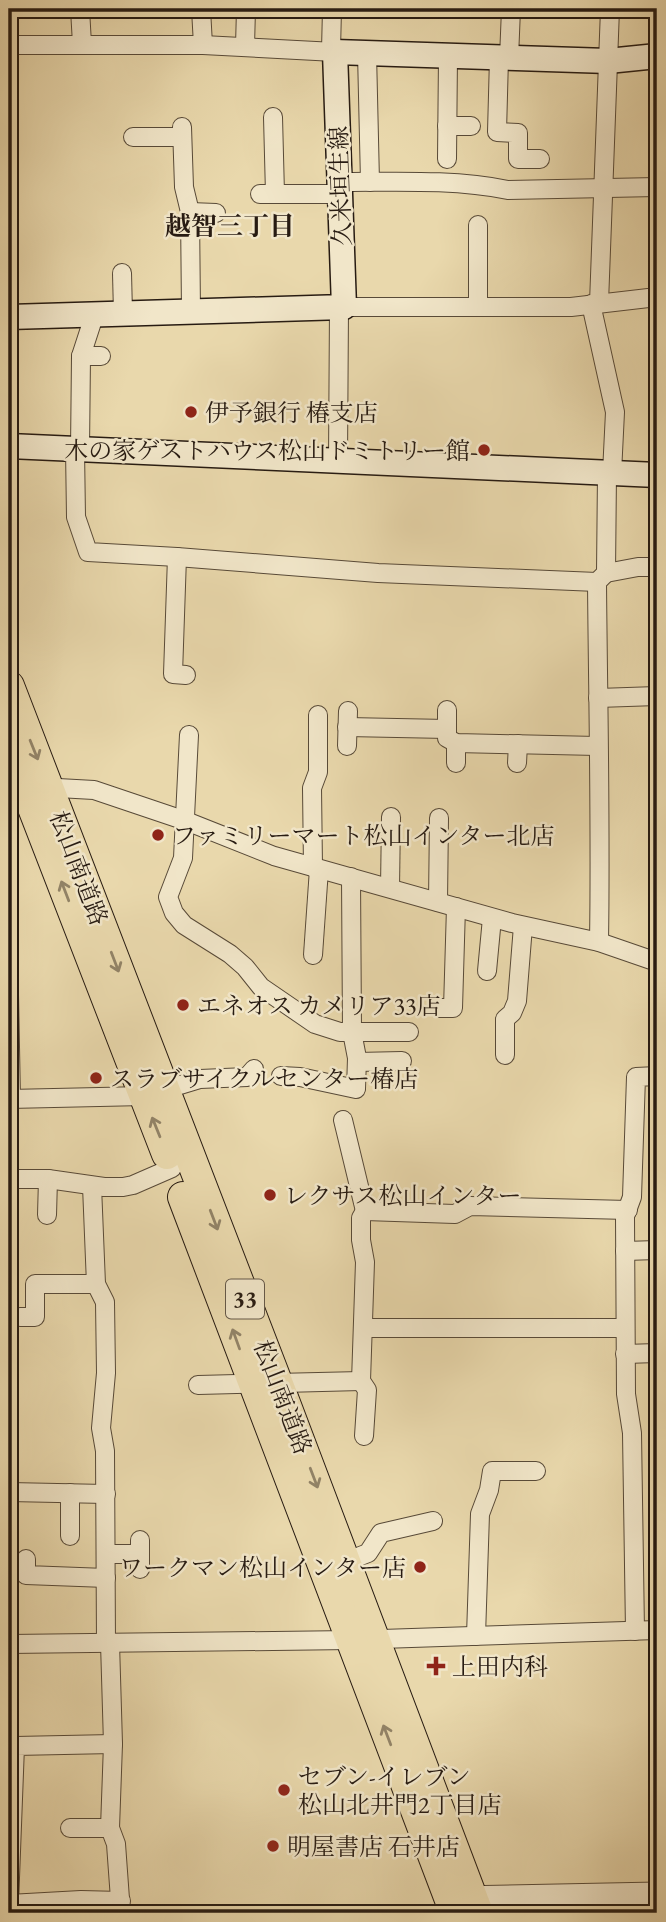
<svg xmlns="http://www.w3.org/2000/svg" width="666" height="1922" font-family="'EB Garamond','Noto Serif JP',serif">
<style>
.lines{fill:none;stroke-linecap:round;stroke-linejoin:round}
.minor-casing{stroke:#584a38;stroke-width:20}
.tertiary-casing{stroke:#584a38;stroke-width:25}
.secondary-casing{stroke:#271b12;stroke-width:27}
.trunk-casing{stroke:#271b12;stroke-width:32}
.minor{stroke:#f1e6c9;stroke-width:18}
.tertiary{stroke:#f1e6c9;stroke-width:23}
.secondary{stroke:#f1e6c9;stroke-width:24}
.trunk{stroke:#e9d8ac;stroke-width:30}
.oneway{stroke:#928367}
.poi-dot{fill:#8f2418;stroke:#f1e6c9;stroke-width:2.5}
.labels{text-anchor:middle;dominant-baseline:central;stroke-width:5;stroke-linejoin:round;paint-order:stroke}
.shield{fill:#f1e6c9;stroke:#645849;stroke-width:2}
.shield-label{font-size:23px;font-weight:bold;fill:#271b12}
.street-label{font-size:24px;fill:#271b12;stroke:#f1e6c9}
.poi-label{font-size:24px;fill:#271b12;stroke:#f1e6c9;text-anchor:start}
.neighbourhood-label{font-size:26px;font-weight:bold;fill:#271b12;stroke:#f1e6c9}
</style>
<rect width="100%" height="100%" fill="#e9d8ac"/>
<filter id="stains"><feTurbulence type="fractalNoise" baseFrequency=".00286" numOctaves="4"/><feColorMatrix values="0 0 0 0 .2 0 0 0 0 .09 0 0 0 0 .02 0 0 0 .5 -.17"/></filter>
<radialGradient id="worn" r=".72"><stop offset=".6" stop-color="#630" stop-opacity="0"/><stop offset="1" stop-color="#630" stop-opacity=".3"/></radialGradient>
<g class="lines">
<g class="minor-casing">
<g id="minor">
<path d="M80,9L82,44"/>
<path d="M201,9L203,45"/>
<path d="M9,45H203L335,52"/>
<path d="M245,46L246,9"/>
<path d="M331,50L332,9"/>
<path d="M367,53L370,182"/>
<path d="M499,58L497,132L518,133V159H540"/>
<path d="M509,58L511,9"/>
<path d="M273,117L275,194"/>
<path d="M447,126H471"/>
<path d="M182,127L184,187L190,212L191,311"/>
<path d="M133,137H182"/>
<path d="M447,159L448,56"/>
<path d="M340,182C395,182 454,179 508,190L657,187"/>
<path d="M260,194H340"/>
<path d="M190,212L216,213"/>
<path d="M478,225V307"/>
<path d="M122,273L123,313"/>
<path d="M599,303L610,9"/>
<path d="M591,304L615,412L612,473"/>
<path d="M344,307H571L657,297"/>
<path d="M81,356H101"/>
<path d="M75,449L76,517L88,552L177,557L378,573L597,582"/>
<path d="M80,449L81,356L95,313"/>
<path d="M338,461L339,307"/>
<path d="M177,557L173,674L186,675"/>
<path d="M606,573L638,567H657"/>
<path d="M598,698L657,696"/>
<path d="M447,710V738L456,743L597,746"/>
<path d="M347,727L447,729"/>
<path d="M189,735L183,858L168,897L174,913L184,925L230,954L245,967L261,987L315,1024L340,1032H409"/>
<path d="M456,743V763"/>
<path d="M347,746L348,711"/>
<path d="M517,763L518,744"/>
<path d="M40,787L94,790L186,821L274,856L512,923L599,942L657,962"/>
<path d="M313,867L312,788L318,772V715"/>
<path d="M390,888L391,817"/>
<path d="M438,902L439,818"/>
<path d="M599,942C601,822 598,702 597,582L606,573L607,473"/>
<path d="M313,955L319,869"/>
<path d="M487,971L492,918"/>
<path d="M9,995L11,1099"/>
<path d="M439,1008H453L456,907"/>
<path d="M505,1055V1019L512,1013L517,1001L523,926"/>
<path d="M357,1062L402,1061"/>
<path d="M281,1076L300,1077L356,1089L357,1058L352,1032L351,877"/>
<path d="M9,1099L144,1096L200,1079L247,1077L254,1069"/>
<path d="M343,1120L365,1211L455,1214L470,1206L628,1210"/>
<path d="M9,1179H48L104,1187H123L133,1185L172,1168"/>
<path d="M92,1186L96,1284L105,1302L106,1373L101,1428L105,1451L106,1643"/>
<path d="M47,1215L48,1179"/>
<path d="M625,1251L657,1250"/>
<path d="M20,1317H35V1284H96"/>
<path d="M363,1328H625"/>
<path d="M625,1354L657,1353"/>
<path d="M198,1385L361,1381"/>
<path d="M364,1436L367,1390L361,1381L365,1262L361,1240V1218L365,1211"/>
<path d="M9,1492L106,1494"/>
<path d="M70,1493V1536"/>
<path d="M106,1554H140"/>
<path d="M26,1559V1575L106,1578"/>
<path d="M345,1562L368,1553L381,1533L433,1521"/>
<path d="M140,1569V1540"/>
<path d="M635,1631L632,1433L626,1394L625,1216L632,1197L636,1077L657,1076"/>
<path d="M476,1636L480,1514L489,1490L492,1471H536"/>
<path d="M110,1643L113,1744L110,1828L116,1844L121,1913"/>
<path d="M9,1644L351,1640L657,1630"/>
<path d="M70,1828H110"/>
<path d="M9,1904L15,1746L113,1744"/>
<path d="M9,1904L81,1900L121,1901"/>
</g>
</g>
<g class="tertiary-casing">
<path id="tertiary" d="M459,1898L657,1894"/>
</g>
<g class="secondary-casing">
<g id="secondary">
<path d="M9,317L344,307L335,52L608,61L657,56"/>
<path d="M9,446L657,475"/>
</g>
</g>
<g class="trunk-casing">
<g id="trunk">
<path d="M9,686L277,1382L478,1913"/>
<path d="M9,746L167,1154"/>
<path d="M183,1197L455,1913"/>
</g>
</g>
<use href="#minor" class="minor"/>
<use href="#tertiary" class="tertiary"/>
<use href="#secondary" class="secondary"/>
<use href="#trunk" class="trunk"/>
</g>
<defs><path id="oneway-shaft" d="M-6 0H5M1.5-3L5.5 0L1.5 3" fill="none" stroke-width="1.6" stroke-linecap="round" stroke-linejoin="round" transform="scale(1.75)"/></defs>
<g class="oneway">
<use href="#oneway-shaft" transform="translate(34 750) rotate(68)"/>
<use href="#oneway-shaft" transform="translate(65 891) rotate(-111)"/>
<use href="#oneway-shaft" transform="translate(115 962) rotate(69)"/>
<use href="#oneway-shaft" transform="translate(156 1127) rotate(-112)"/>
<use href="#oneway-shaft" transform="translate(214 1220) rotate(69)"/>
<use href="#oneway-shaft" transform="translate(236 1339) rotate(-110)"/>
<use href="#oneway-shaft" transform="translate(314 1478) rotate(69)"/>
<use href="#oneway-shaft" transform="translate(387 1735) rotate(-111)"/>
</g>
<g class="poi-dot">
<circle cx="191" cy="412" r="7"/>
<circle cx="484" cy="450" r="7"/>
<circle cx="158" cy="835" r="7"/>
<circle cx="183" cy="1005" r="7"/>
<circle cx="96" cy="1078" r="7"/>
<circle cx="270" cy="1195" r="7"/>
<circle cx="420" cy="1567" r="7"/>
<path d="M432.5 1655.5h7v7h7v7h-7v7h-7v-7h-7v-7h7z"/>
<circle cx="284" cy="1790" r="7"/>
<circle cx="273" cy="1846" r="7"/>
</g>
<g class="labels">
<rect class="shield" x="226" y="1279.5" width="38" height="39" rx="5"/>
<g class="shield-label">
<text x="245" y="1299">33</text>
</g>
<g class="street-label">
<text transform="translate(340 186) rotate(-92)">久米垣生線</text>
<text transform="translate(79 868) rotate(69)">松山南道路</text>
<text transform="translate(283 1397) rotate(69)">松山南道路</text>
</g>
<g class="poi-label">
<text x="205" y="412">伊予銀行 椿支店</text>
<text x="470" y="450" text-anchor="end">木の家ゲストハウス松山ドミトリー館</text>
<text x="172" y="835">ファミリーマート松山インター北店</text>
<text x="197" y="1005">エネオス カメリア33店</text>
<text x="110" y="1078">スラブサイクルセンター椿店</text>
<text x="284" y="1195">レクサス松山インター</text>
<text x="406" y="1567" text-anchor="end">ワークマン松山インター店</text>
<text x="452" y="1666">上田内科</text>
<text x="298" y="1776">セブン-イレブン<tspan x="298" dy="28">松山北井門2丁目店</tspan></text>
<text x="287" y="1846">明屋書店 石井店</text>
</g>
<g class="neighbourhood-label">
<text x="230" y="226">越智三丁目</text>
</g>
</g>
<rect width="666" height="1922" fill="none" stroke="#e9d8ac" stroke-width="35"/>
<rect x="10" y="10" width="645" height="1901" fill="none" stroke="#271b12" stroke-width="3.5"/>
<rect x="18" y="18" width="631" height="1887" fill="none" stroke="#271b12" stroke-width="2"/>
<rect width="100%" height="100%" filter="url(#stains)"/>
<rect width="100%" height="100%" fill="url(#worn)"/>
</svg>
